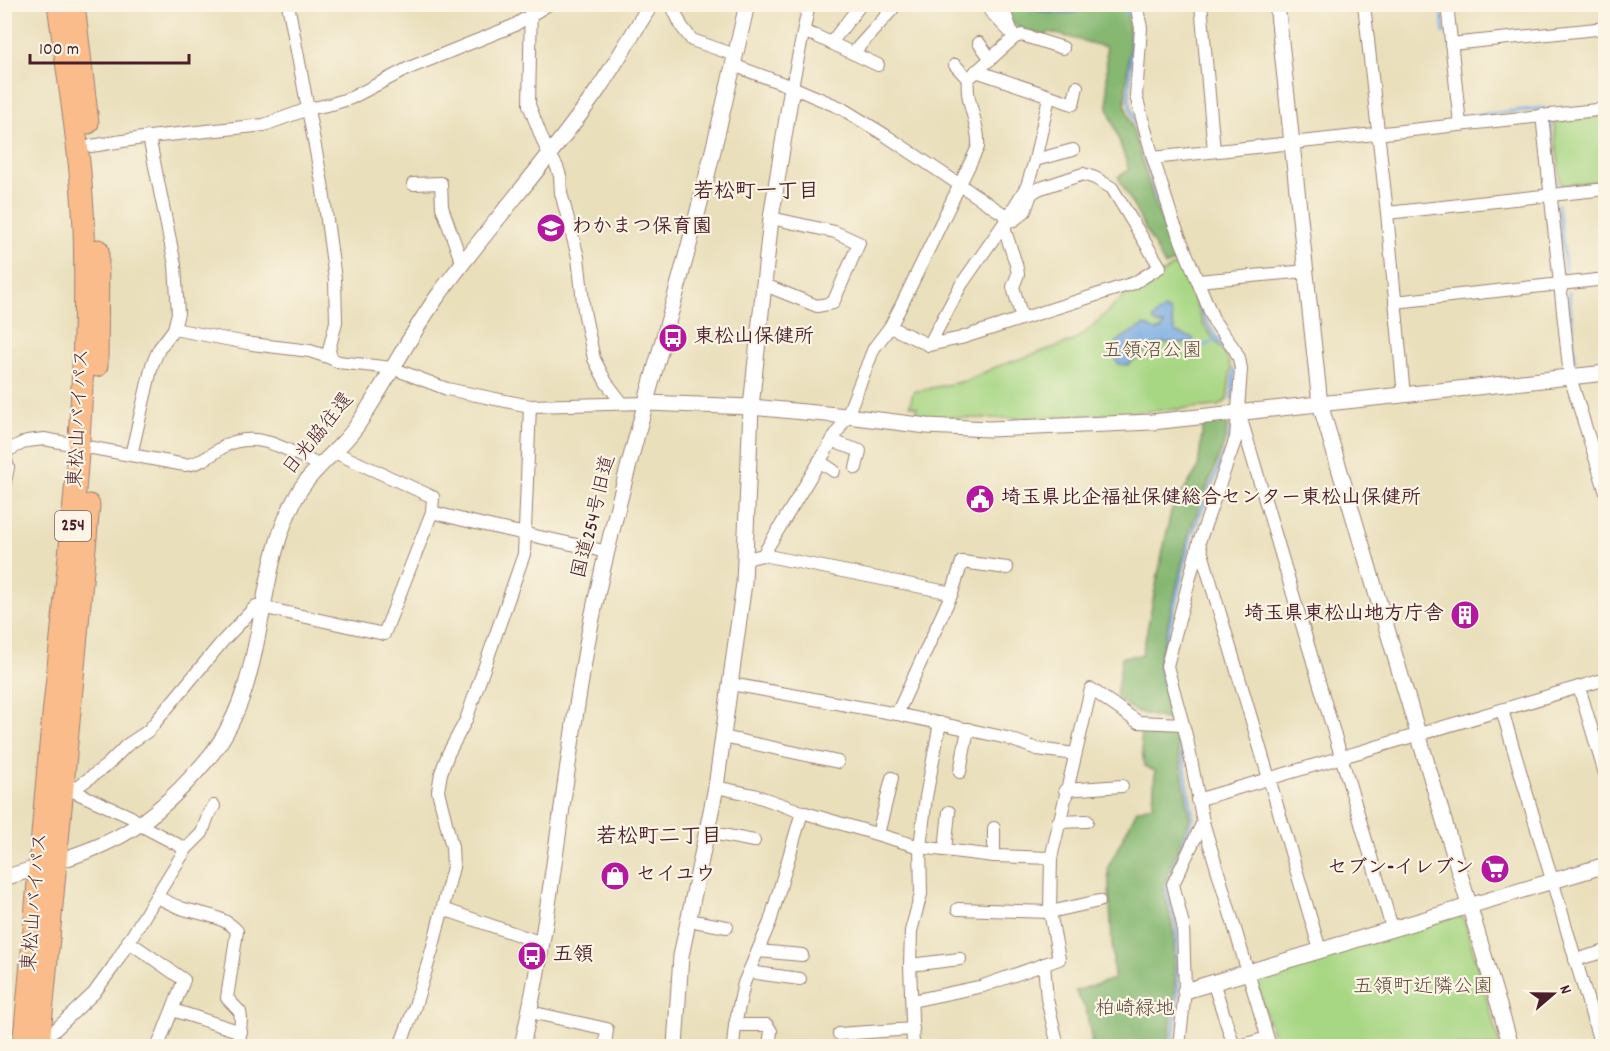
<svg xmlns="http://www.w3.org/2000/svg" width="1610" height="1051" font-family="Dekko,'Klee One',sans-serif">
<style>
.green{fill:#a8d784;stroke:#797b58;stroke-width:1.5}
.forest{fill:#86b872;stroke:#686c4e;stroke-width:1.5}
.water{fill:#77aae3;stroke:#606487;stroke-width:1.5}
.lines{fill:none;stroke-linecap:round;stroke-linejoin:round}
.stream{stroke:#77aae3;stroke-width:3}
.minor-casing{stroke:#9a7f73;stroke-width:14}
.tertiary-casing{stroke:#9a7f73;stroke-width:17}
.trunk-casing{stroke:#9a7f73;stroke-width:23}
.minor{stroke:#fff;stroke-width:12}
.tertiary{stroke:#fff;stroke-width:15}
.trunk{stroke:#fabc8b;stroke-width:21}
.labels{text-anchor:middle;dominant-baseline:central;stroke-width:4.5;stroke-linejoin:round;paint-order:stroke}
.shield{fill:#fcf5e5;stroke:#7f5f63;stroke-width:1.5}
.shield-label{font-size:18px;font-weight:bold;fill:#4a1f2b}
.poi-label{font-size:20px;font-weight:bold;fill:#4a1f2b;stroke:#fcf5e5;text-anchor:start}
.park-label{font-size:20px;fill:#624d41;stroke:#fcf5e5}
.street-label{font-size:20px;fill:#4a1f2b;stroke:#fcf5e5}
.neighbourhood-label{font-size:21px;font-weight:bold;fill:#4a1f2b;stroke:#fcf5e5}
</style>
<rect width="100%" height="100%" fill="#fcf5e5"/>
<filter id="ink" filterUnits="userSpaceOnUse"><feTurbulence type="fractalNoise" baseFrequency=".0167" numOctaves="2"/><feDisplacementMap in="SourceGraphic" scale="12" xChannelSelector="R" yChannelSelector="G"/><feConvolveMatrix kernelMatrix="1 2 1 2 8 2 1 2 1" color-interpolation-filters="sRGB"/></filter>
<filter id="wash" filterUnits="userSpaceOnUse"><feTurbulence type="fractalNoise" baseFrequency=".008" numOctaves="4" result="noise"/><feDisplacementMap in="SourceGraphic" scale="24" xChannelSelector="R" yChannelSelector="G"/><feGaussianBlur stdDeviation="1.35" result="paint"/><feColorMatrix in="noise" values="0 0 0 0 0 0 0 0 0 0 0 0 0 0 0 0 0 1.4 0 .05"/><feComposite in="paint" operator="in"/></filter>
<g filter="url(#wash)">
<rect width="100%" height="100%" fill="#e9dfbb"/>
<g class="green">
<path d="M1605,115V181L1561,185L1554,122Z"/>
<path d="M1180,263L1204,326L1223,351L1231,368L1227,400L1218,406C1118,413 1016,424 916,415L917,407L910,405L913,392L965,381L996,367L1073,341L1087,331L1132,289Z"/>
<path d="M1458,916L1464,919L1500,1046H1276L1255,977Z"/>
</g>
<g class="forest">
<path d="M996,5H1128L1129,50L1125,103L1156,207L1178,260L1165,266L1118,177L1129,170L1108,108L1106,47L1049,32L1046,36L1015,26Z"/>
<path d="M1227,424L1226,439L1189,533L1158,666L1172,721L1134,711L1116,697L1122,657L1142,655L1171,511L1198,468L1203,425Z"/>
<path d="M1140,731L1175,732L1190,818L1163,886L1174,934L1175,992L1168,1046H1081L1092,1043L1086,1009L1075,991L1114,979L1108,867L1137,810L1153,805L1155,771L1144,766Z"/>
</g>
<g class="water">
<path d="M1021,5H1101C1073,17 1048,16 1021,5Z"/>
<path d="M1165,309L1171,313L1173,326L1176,333L1193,338V342C1184,345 1175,341 1165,343C1149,344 1141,356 1128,365L1119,364C1101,342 1131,333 1146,325L1155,331L1161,330L1164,325L1157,324L1153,320L1157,314Z"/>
</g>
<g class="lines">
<g class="stream">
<path d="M1441,4L1444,33"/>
<path d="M1120,8L1131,15L1132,20L1129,101L1159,205L1207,324L1228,354"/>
<path d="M1469,116L1544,108"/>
<path d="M1550,125L1556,183"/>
<path d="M1558,204L1566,275"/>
<path d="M1569,292L1575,359"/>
<path d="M1193,342L1196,343"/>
<path d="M1202,345L1204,346L1216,340L1219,342"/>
<path d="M1581,393L1595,437"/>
<path d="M1232,399L1234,370"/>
<path d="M1229,441L1231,427"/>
<path d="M1174,720L1160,668L1191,536L1225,452"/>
<path d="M1172,1046L1178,994L1177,930L1166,887L1193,818L1179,734"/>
</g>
</g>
</g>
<g filter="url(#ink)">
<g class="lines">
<g class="minor-casing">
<g id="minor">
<path d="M288,4L322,183L335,279L336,322L329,350L331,358L338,362L392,368L447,389L530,406L646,403"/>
<path d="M531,4L529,105L545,146L557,167L560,176L561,193L578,257L584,311L594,359L606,382L622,403"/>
<path d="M671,4L682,27L692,40L735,55"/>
<path d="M1005,4L1003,7L1011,30"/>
<path d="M1136,4L1141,28L1136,96L1153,158L1173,221L1214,321L1235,350L1239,358L1241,369L1236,438L1199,542L1167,666L1187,739L1203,822L1270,1046"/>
<path d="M1201,4L1214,151"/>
<path d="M1364,4L1387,213L1404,396"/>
<path d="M1447,4L1460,124"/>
<path d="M990,11L1015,37"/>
<path d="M804,32L816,36L878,65"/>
<path d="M831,43L861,4"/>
<path d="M979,43L991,59"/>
<path d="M1451,44L1606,28"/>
<path d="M853,53L897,4"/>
<path d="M733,65L792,87L841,108L885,135L1008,217"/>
<path d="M955,65L968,79"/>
<path d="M976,71L1073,104L1077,87"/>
<path d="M792,87L809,4"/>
<path d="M1542,115L1570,377L1606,493"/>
<path d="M91,146L149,137L264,125L308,109L332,104L351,98L409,68L513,26L549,4"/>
<path d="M1153,158L1606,109"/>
<path d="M1035,160L1073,150"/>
<path d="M413,184L441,183L442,207L459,255L463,261"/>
<path d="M1387,213L1606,189"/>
<path d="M1198,281L1306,271"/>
<path d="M765,285L817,306L833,303L859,243L835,232L771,218"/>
<path d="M1395,302L1606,279"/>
<path d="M890,327L929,345L961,338L1134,283L1160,267L1112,188L1095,178L1083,174L1038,189L1031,194L1025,211L1014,220L1005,222V231L1016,264L1018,274L1013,287L1022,318"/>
<path d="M174,329L252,344L310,351L331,358"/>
<path d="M929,345L961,285L1005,222L1027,186L1035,160L1049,97"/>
<path d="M1241,419L1392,928"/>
<path d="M833,439L840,444L860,451L856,468"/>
<path d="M4,452L27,441L44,439L185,465C200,464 211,455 223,447C256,428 290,451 320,466"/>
<path d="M4,454L8,467L4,487"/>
<path d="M131,455L152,365L159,349L174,329L178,313L175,265L149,137"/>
<path d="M819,461L834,471"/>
<path d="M432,512C490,528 549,538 607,552"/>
<path d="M1199,543L1320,950"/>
<path d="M763,555L952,593"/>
<path d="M746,559L763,555L847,416L874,348L890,327L902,304L978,147C980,124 965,103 968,79L1015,37L1022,35L1063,48"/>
<path d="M731,684L897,714L1007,738L1037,749L1075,754"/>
<path d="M1579,687L1606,777"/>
<path d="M1502,710L1601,1046"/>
<path d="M897,714L952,593L962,562L1007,568"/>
<path d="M723,737L838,762"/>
<path d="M960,772L968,729"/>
<path d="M716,787L754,795L802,812L920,847L994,856L1051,858"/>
<path d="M1065,790L1122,786"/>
<path d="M1197,800L1606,679"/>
<path d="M1058,822L1087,821"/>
<path d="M707,832L754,841"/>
<path d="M878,834L892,778"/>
<path d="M186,849L144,827L131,817L75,792L76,788L107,765L127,745L148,731L222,642L256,606L384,634L432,512L433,497L334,452"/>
<path d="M945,850L949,812"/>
<path d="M994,856V828"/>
<path d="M157,897C166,901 174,906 184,909C201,914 225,916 237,931L227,998L240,1012L241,1019L239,1046"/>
<path d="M443,909L542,943"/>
<path d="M958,909L1050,912L1099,901"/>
<path d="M688,920L727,927"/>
<path d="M128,941L184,980L158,1046"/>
<path d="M758,951L802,955"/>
<path d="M1575,960L1606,951"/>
<path d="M1044,964L1047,999L1057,1042"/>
<path d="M910,965L960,959"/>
<path d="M749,972L800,979"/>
<path d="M1213,982L1234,1046"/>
<path d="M912,1001L983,986L1059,959L1050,912L1051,858L1091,689L1138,722L1183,724"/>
<path d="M173,1010L241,1032"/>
<path d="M530,1012L607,1029L605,1046"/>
<path d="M735,1025H767L771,1031L769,1046"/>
<path d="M54,1031L94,993L113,967L172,871L186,849L202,833L209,813L214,806"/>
<path d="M839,1034L913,1029"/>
<path d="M400,1046L414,1009L432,950L453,867L452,847L438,791L441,773L448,754L466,720L524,554L530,406"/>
<path d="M733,1046L735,1025L744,983L770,922L802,812"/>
<path d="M913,1046L910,965L911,931L921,894L920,847L926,797L940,723"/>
<path d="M1179,1046L1185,991L1183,925L1173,884L1203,822"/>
<path d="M1240,1046L1267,1038"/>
</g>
</g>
<g class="tertiary-casing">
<g id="tertiary">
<path d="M1277,4L1320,404L1511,1046"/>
<path d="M646,403L751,407L847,416L927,426L989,429L1152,422L1606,373"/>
<path d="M4,878C38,867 74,858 106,843C147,825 182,790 210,756C272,678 251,572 300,490C315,466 340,450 356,427C385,385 408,338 437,297C488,227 547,162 597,91C616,63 633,33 651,4"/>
<path d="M1185,991L1606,865"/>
<path d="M522,1046C554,905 564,760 592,618C621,478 665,341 700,203C717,137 732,71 747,4"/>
<path d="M675,1046L681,956L716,787L744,583L751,407L771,218L792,87"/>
</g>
</g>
<g class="trunk-casing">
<g id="trunk">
<path d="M74,4L88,123"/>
<path d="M97,366L98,250"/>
<path d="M23,1046C35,933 42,819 54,706C70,548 89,389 84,229C81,154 68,79 58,4"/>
<path d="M39,1046L89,505"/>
</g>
</g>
<use href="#minor" class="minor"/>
<use href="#tertiary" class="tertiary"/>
<use href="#trunk" class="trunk"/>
</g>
</g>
<defs>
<g id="school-disc" transform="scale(1.5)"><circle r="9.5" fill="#b5179e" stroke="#fcf5e5"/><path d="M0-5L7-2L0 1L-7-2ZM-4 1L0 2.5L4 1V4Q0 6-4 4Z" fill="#fff"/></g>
<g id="bus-disc" transform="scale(1.5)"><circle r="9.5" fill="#b5179e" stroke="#fcf5e5"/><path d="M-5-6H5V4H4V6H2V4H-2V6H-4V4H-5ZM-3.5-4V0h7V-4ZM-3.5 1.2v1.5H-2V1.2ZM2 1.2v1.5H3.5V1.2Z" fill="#fff"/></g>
<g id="civic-disc" transform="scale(1.5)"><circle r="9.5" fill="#b5179e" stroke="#fcf5e5"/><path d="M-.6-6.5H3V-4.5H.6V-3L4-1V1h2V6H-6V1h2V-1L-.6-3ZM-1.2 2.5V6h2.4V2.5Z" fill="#fff"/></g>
<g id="building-disc" transform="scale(1.5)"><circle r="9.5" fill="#b5179e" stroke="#fcf5e5"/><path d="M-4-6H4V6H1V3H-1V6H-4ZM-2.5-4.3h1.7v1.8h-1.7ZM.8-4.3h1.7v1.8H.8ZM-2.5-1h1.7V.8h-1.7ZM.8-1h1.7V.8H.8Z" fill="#fff"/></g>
<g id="supermarket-disc" transform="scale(1.5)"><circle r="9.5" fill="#b5179e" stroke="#fcf5e5"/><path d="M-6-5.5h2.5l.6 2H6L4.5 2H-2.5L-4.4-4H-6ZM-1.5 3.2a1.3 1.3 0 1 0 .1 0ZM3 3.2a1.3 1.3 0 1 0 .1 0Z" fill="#fff"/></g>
<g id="shop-disc" transform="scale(1.5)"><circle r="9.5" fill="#b5179e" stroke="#fcf5e5"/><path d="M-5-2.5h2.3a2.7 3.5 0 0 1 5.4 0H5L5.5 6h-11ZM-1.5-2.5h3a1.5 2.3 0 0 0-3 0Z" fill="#fff"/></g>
</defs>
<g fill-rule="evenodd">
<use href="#school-disc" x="551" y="228"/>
<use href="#bus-disc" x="673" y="338"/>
<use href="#civic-disc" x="980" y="499"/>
<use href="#building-disc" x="1465" y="615"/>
<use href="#supermarket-disc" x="1495" y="869"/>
<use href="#shop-disc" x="615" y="876"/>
<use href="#bus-disc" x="532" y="956"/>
</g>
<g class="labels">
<rect class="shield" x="55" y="511" width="36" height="30" rx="4.5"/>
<g class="shield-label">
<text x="73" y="526">254</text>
</g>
<g class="poi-label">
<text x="572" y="228">わかまつ保育園</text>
<text x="694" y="338">東松山保健所</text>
<text x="1001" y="499">埼玉県比企福祉保健総合センター東松山保健所</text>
<text x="1444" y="615" text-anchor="end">埼玉県東松山地方庁舎</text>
<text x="1474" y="869" text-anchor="end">セブン-イレブン</text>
<text x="636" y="876">セイユウ</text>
<text x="553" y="956">五領</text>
</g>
<g class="park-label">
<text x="1152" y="352">五領沼公園</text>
<text x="1423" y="988">五領町近隣公園</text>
<text x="1135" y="1010">柏崎緑地</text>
</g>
<g class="street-label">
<text transform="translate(80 418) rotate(-87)">東松山バイパス</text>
<text transform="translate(319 435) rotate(-51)">日光脇往還</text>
<text transform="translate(595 517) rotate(-76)">国道254号旧道</text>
<text transform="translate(36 902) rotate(-85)">東松山バイパス</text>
</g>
<g class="neighbourhood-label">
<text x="756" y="193">若松町一丁目</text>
<text x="659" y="838">若松町二丁目</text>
</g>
</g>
<rect width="1610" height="1051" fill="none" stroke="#fcf5e5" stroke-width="24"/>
<g transform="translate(1553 994) rotate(70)" stroke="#fcf5e5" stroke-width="4.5" paint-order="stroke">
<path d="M0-4.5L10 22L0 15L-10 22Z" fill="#4a1f2b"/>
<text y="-9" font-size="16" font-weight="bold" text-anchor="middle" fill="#4a1f2b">N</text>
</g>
<path d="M30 54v9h159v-9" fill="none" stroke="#4a1f2b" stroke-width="3"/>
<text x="39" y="54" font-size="18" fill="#4a1f2b" stroke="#fcf5e5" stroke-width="4.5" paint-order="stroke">100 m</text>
</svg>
